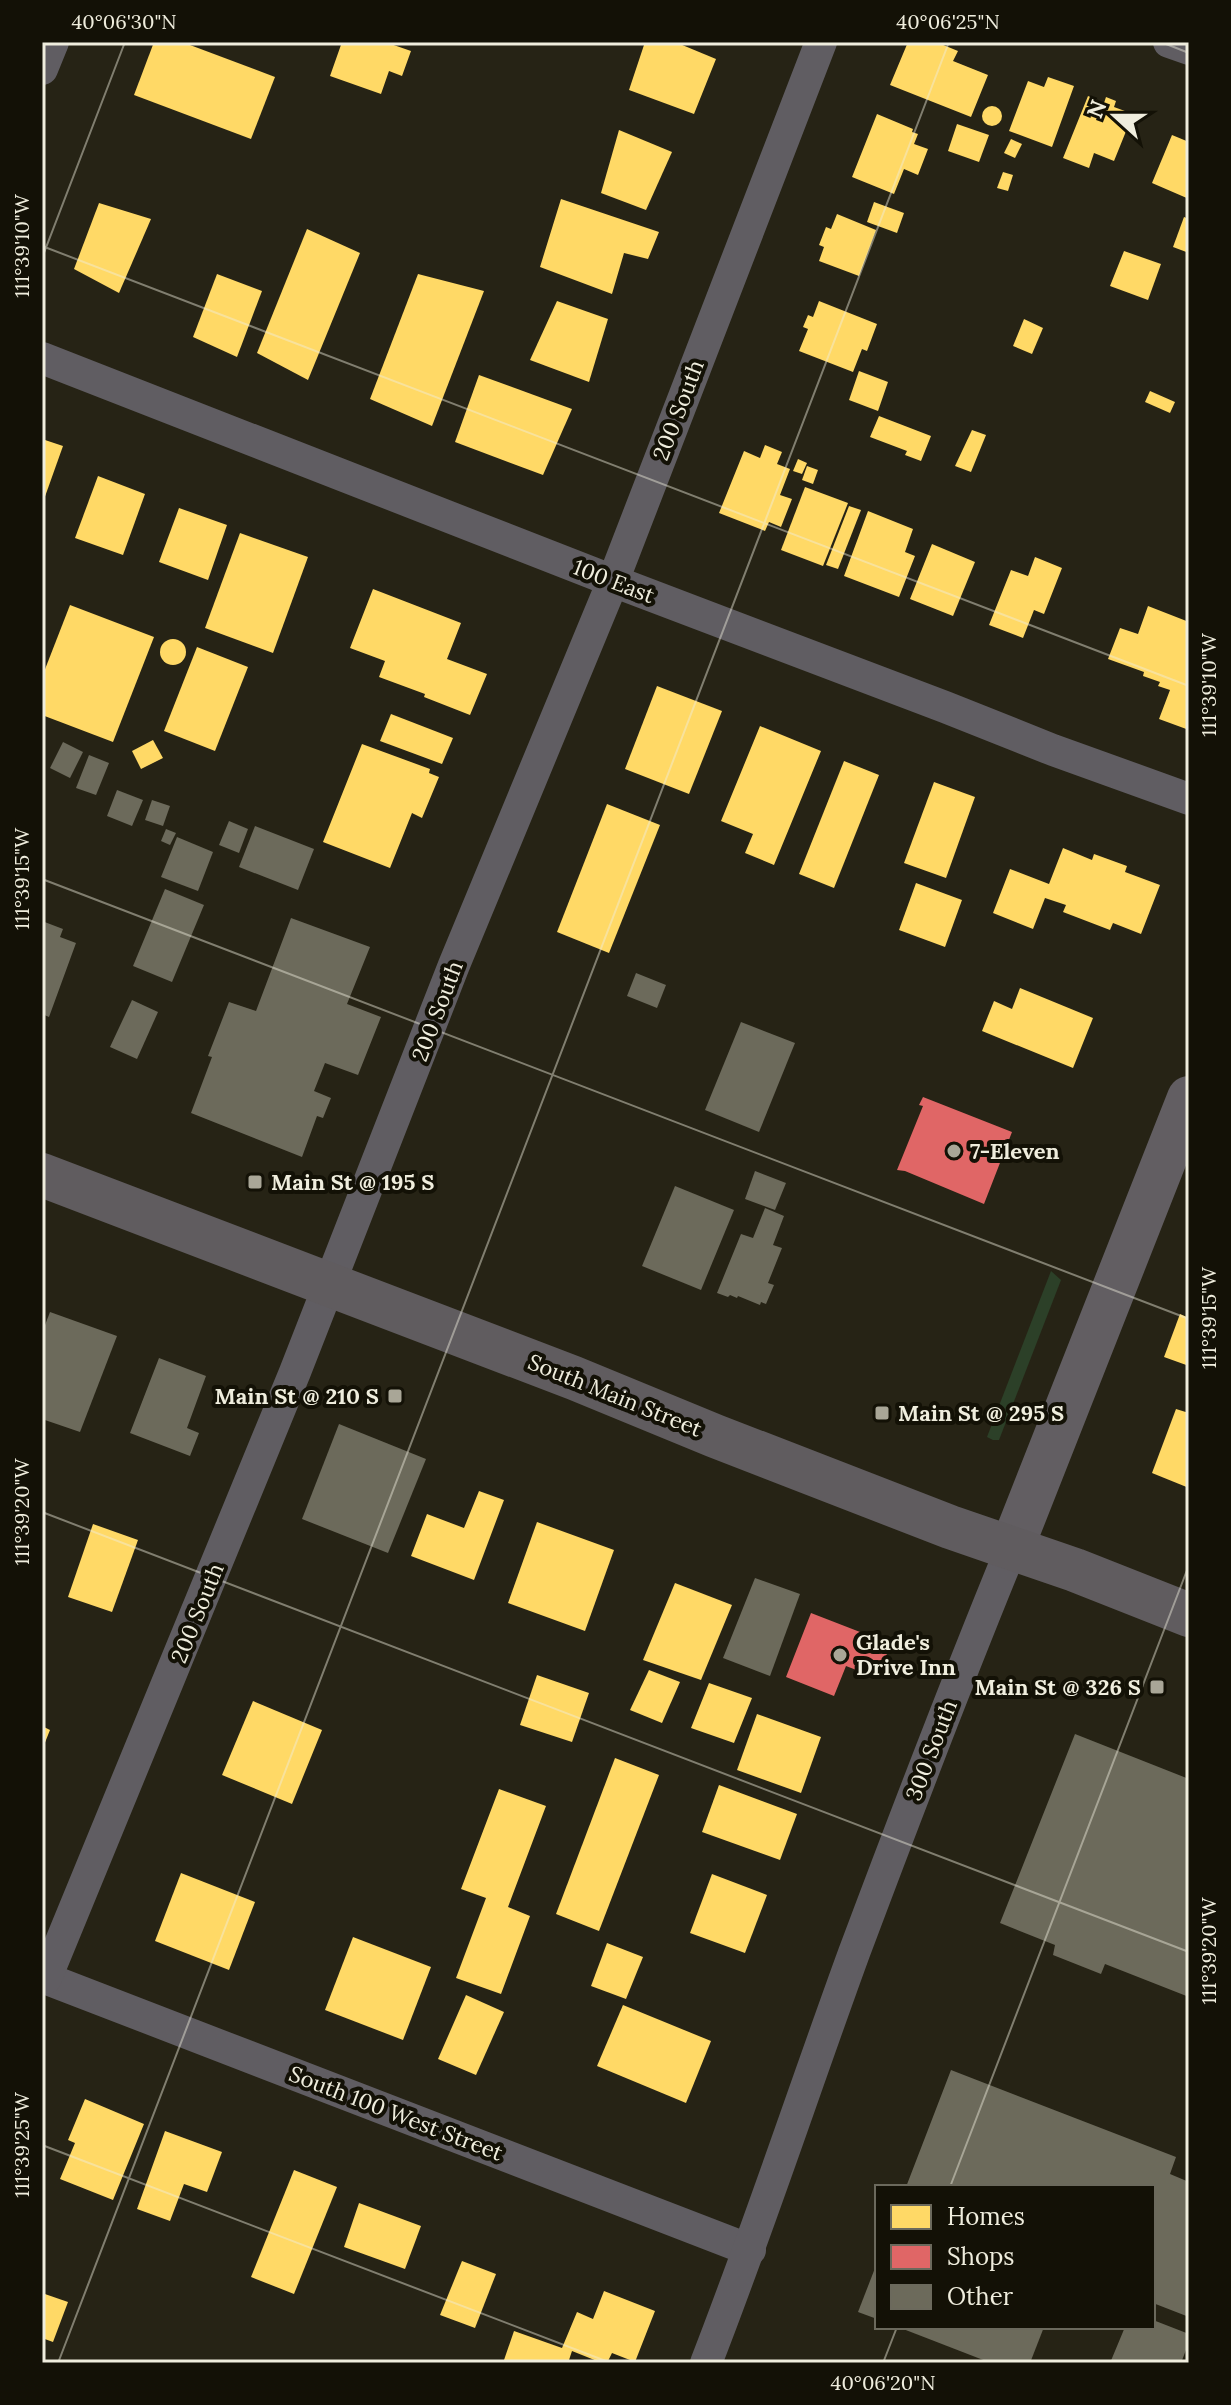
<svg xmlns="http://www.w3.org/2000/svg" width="1231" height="2405" font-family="Lora,serif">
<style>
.green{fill:#2c4028}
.homes{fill:#ffd966}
.shops{fill:#e06666}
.building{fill:#6c6a5b}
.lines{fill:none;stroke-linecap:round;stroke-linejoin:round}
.minor{stroke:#605d62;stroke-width:32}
.secondary{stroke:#625e62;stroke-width:44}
.primary{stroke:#605c5f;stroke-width:44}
.ticks{fill:none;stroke:#efeddd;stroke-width:2;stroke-opacity:0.45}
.poi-dot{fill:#a9a697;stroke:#131106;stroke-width:3}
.labels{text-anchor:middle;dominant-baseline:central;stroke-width:8;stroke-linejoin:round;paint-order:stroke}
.street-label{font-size:22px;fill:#efeddd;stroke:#131106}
.poi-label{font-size:22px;font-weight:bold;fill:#efeddd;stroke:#131106;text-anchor:start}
.neatline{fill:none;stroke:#efeddd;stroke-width:3}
.ticks-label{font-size:20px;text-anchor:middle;fill:#efeddd}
</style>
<rect width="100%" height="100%" fill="#262315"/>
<path class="green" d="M1051,1271L1061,1280L999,1440H993L987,1437Z"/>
<g class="homes">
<path d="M154,42H182L275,77L251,139L134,95Z"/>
<path d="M342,42H385L411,51L402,76L389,71L381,94L330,76Z"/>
<path d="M645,42H675L716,59L694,114L629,90Z"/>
<path d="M908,42H936L958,51L953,61L988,75L971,117L890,85Z"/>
<path d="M1048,77L1074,86L1052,147L1009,131L1028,81L1044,87Z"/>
<path d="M1088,96L1104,103L1106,97L1116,101L1114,107L1133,114L1114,161L1094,153L1089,168L1063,158Z"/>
<circle cx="992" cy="116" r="10"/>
<path d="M877,114L913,129L912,132L918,134L914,144L928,149L918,175L904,169L894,194L852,177Z"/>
<path d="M957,124L989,135L979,162L948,151Z"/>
<path d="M619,130L672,152L646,210L601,193Z"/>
<path d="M1172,135L1189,142V199L1152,183Z"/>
<path d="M1011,139L1022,144L1015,158L1004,153Z"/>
<path d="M1003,172L1013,175L1008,191L997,188Z"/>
<path d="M561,199L659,232L648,259L624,253L612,294L540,267Z"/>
<path d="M874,202L904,213L897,233L867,222Z"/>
<path d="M99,203L151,219L119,293L74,269Z"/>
<path d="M837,214L876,230L859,276L819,261L824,247L819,245L826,227L831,229Z"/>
<path d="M1184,217L1189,219V253L1173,247Z"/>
<path d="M307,229L360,253L308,380L257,353Z"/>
<path d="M1124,251L1161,264L1148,300L1110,286Z"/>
<path d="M217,274L262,291L237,357L193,337Z"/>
<path d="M418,274L484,291L432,426L370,399Z"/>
<path d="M557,301L608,319L589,382L530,360Z"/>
<path d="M819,301L877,324L867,351L862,349L853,372L799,351L808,329L803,327L808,315L813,317Z"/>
<path d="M1024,319L1043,328L1032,354L1013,346Z"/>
<path d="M859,371L888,382L878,411L849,400Z"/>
<path d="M479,375L572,409L543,475L455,442Z"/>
<path d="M1150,391L1175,402L1170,413L1145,402Z"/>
<path d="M879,416L931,436L921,461L905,455L907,451L870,437Z"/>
<path d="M972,430L986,435L971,472L955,466Z"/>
<path d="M42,439L63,446L42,505Z"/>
<path d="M765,445L782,452L777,464L790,469L780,495L792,499L781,527L769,522L765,531L719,513L744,451L760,458Z"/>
<path d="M798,459L807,463L802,474L793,471Z"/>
<path d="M807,466L818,470L813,484L802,480Z"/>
<path d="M98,476L145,494L123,555L75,538Z"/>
<path d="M805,487L848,503L823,566L781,550Z"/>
<path d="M849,506L861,510L838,569L826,565Z"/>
<path d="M179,508L227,525L208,580L159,562Z"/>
<path d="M868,511L913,529L905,552L915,556L899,597L844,576Z"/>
<path d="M240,533L308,557L273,653L205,628Z"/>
<path d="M932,544L975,562L953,616L910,599Z"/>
<path d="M1035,557L1062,568L1044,614L1034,610L1023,638L989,625L1011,570L1028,576Z"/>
<path d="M373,589L461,623L447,659L487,674L470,715L424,697L425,694L379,677L385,661L350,648Z"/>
<path d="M70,605L154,637L113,742L42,715V677Z"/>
<path d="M1148,606L1189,622V730L1159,719L1170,690L1158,686L1160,682L1143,676L1144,672L1108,659L1120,628L1138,634Z"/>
<circle cx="173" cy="652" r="13"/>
<path d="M197,647L248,667L215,751L164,731Z"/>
<path d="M657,686L722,711L689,794L625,769Z"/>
<path d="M391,714L453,738L442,764L380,741Z"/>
<path d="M760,726L821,751L774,865L745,853L753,834L721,821Z"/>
<path d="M153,740L163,758L141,769L132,751Z"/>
<path d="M362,744L430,769L429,773L439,777L422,818L412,813L390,868L323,842Z"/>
<path d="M844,761L879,775L834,888L799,874Z"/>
<path d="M934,782L975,797L946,878L904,863Z"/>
<path d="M607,804L660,825L609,953L557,932Z"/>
<path d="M1063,848L1092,860L1094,854L1127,866L1125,872L1160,885L1141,934L1113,923L1110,930L1063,912L1066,905L1045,898L1033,929L993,913L1010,869L1049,884Z"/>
<path d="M916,883L962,900L945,947L899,930Z"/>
<path d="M1020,988L1093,1018L1073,1068L982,1031L994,1001L1012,1009Z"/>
<path d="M1180,1314L1189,1318V1366L1164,1357Z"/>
<path d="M1176,1409L1189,1413V1488L1152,1473Z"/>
<path d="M479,1491L504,1500L474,1580L411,1556L427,1514L464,1528Z"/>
<path d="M537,1522L614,1550L585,1631L508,1603Z"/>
<path d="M93,1524L138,1540L112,1612L68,1597Z"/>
<path d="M675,1583L732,1605L701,1680L643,1660Z"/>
<path d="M649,1670L680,1682L662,1723L630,1710Z"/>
<path d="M537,1675L589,1693L572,1742L520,1725Z"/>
<path d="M709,1683L752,1698L734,1743L691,1728Z"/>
<path d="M253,1701L322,1730L292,1804L222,1775Z"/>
<path d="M757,1714L821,1737L801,1793L737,1770Z"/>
<path d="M42,1726L50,1730L42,1750Z"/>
<path d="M615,1758L659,1775L599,1931L556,1914Z"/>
<path d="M719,1785L797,1814L780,1860L702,1832Z"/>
<path d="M499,1789L546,1806L508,1907L530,1916L501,1994L456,1978L486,1898L461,1889Z"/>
<path d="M181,1873L255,1902L229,1970L155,1941Z"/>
<path d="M712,1874L767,1895L745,1953L690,1933Z"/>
<path d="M353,1937L431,1967L403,2040L325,2010Z"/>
<path d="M607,1943L643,1957L626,1999L591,1986Z"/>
<path d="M466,1995L504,2012L476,2075L438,2059Z"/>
<path d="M623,2005L711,2041L686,2103L597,2066Z"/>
<path d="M85,2099L144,2124L113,2200L60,2179L75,2143L68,2140Z"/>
<path d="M165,2131L222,2152L207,2192L184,2184L170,2221L137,2209Z"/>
<path d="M294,2170L337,2187L294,2294L251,2277Z"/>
<path d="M359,2203L421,2226L405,2269L344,2247Z"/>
<path d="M462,2261L496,2274L475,2328L440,2315Z"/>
<path d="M604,2291L655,2311L635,2362L612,2353L607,2363H602L572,2351L568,2363H514L504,2360L514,2331L562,2348L577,2312L593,2319Z"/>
<path d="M42,2293L68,2302L53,2342L42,2338Z"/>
</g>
<g class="shops">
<path d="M923,1097L1012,1132L984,1204L905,1171L897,1170L923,1106L919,1105Z"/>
<path d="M811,1613L891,1644L877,1678L846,1666L834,1696L786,1677Z"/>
</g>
<g class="building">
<path d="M63,742L83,752L70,778L50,768Z"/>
<path d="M89,755L109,763L96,795L76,788Z"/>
<path d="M117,790L143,800L132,826L107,816Z"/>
<path d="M152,800L170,806L163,826L145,820Z"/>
<path d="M229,821L248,829L239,853L219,845Z"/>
<path d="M255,826L314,849L298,890L239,867Z"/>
<path d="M166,829L176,833L170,845L161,841Z"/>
<path d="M177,837L213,852L198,891L161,877Z"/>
<path d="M165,889L204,905L172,982L133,966Z"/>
<path d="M291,918L370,947L347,1004L381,1017L358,1075L325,1063L314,1091L331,1098L323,1118L317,1116L302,1157L191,1113L212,1057L208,1056L229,1002L256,1011Z"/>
<path d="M42,921L63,929L60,937L76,943L49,1017L42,1014Z"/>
<path d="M636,973L666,985L657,1008L627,996Z"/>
<path d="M132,1000L158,1012L137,1059L110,1047Z"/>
<path d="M741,1022L795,1043L759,1132L705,1110Z"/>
<path d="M755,1171L786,1183L775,1210L745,1199Z"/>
<path d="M675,1186L734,1210L701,1290L642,1266Z"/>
<path d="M765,1208L784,1216L773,1245L782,1248L768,1283L774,1285L766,1304L761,1302L760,1305L738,1296L737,1298L730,1295L728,1297L717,1293L741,1234L753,1238Z"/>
<path d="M50,1312L117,1336L80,1432L42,1419V1333Z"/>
<path d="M159,1358L206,1376L187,1428L199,1433L190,1456L130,1433Z"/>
<path d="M339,1424L426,1459L388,1553L302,1519Z"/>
<path d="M755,1578L800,1594L770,1676L723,1658Z"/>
<path d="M1075,1734L1189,1779V1997L1105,1964L1101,1974L1053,1955L1055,1945L1000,1923Z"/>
<path d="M951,2070L1176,2157L1170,2174L1189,2182V2317L1153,2303V2187H906Z"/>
<path d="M877,2263V2319L858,2312Z"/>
<path d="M1153,2320L1189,2334V2342L1181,2363H1110L1125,2327H1153Z"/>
<path d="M898,2327H1044L1030,2363H991Z"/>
</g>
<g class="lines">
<g class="minor">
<path d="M1169,42L1189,49"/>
<path d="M42,69L53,42"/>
<path d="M42,358L613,581L945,707L1053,750L1189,799"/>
<path d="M42,1977L750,2250"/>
<path d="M46,1978L295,1372L454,965L613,581L821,42"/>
<path d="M706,2363C759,2227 804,2090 854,1953C905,1817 957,1681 1012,1547"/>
</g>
<path class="secondary" d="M1012,1547L1189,1098"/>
<path class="primary" d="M42,1175L574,1378L715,1436L950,1527L1075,1570L1189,1615"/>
</g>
<path class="ticks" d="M1161,42L1189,53M42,246L1189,686M42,258L125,42M42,879L1189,1319M42,1512L1189,1952M42,2145L611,2363M950,2187L1189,1565M58,2363L949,42M883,2363L897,2327"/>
<g class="poi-dot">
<circle cx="954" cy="1151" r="8"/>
<rect x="247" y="1174" width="16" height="16" rx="4"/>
<rect x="387" y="1388" width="16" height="16" rx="4"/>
<rect x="874" y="1405" width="16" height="16" rx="4"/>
<circle cx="840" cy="1655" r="8"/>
<rect x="1149" y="1679" width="16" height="16" rx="4"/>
</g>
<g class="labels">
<g class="street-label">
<text transform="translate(678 410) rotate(-69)">200 South</text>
<text transform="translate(614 581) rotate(21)">100 East</text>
<text transform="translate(437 1011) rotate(-69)">200 South</text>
<text transform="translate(615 1395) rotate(22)">South Main Street</text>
<text transform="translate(197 1613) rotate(-68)">200 South</text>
<text transform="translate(931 1750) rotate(-69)">300 South</text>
<text transform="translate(396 2113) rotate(21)">South 100 West Street</text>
</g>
<g class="poi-label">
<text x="970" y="1151">7-Eleven</text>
<text x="271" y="1182">Main St @ 195 S</text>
<text x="379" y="1396" text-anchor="end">Main St @ 210 S</text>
<text x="898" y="1413">Main St @ 295 S</text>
<text x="856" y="1642">Glade's<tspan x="856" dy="25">Drive Inn</tspan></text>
<text x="1141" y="1687" text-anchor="end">Main St @ 326 S</text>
</g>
</g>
<rect width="1231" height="2405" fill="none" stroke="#131106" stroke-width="88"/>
<rect x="875" y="2185" width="280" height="144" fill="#131106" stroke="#6b695c" stroke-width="2"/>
<rect x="891" y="2205" width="40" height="24" fill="#ffd966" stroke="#6b695c" stroke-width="2"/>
<text x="947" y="2225" font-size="24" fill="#efeddd">Homes</text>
<rect x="891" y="2245" width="40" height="24" fill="#e06666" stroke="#6b695c" stroke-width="2"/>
<text x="947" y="2265" font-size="24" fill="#efeddd">Shops</text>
<rect x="891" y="2285" width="40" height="24" fill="#6c6a5b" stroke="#6b695c" stroke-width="2"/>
<text x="947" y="2305" font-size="24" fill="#efeddd">Other</text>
<g transform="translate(1115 116) rotate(291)" stroke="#131106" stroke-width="6" paint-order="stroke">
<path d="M0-6L14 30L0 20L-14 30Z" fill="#efeddd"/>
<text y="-12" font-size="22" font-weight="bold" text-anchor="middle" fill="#efeddd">N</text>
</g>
<rect x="44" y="44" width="1143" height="2317" class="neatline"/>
<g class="ticks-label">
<text x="124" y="29">40°06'30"N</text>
<text x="948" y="29">40°06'25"N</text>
<text transform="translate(22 246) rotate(-90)" y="7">111°39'10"W</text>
<text transform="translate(1209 685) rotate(-90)" y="7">111°39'10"W</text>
<text transform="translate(22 879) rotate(-90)" y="7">111°39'15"W</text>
<text transform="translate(1209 1318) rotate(-90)" y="7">111°39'15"W</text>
<text transform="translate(22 1512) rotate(-90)" y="7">111°39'20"W</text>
<text transform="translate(1209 1951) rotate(-90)" y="7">111°39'20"W</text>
<text transform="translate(22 2145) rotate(-90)" y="7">111°39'25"W</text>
<text x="883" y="2390">40°06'20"N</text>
</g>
</svg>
